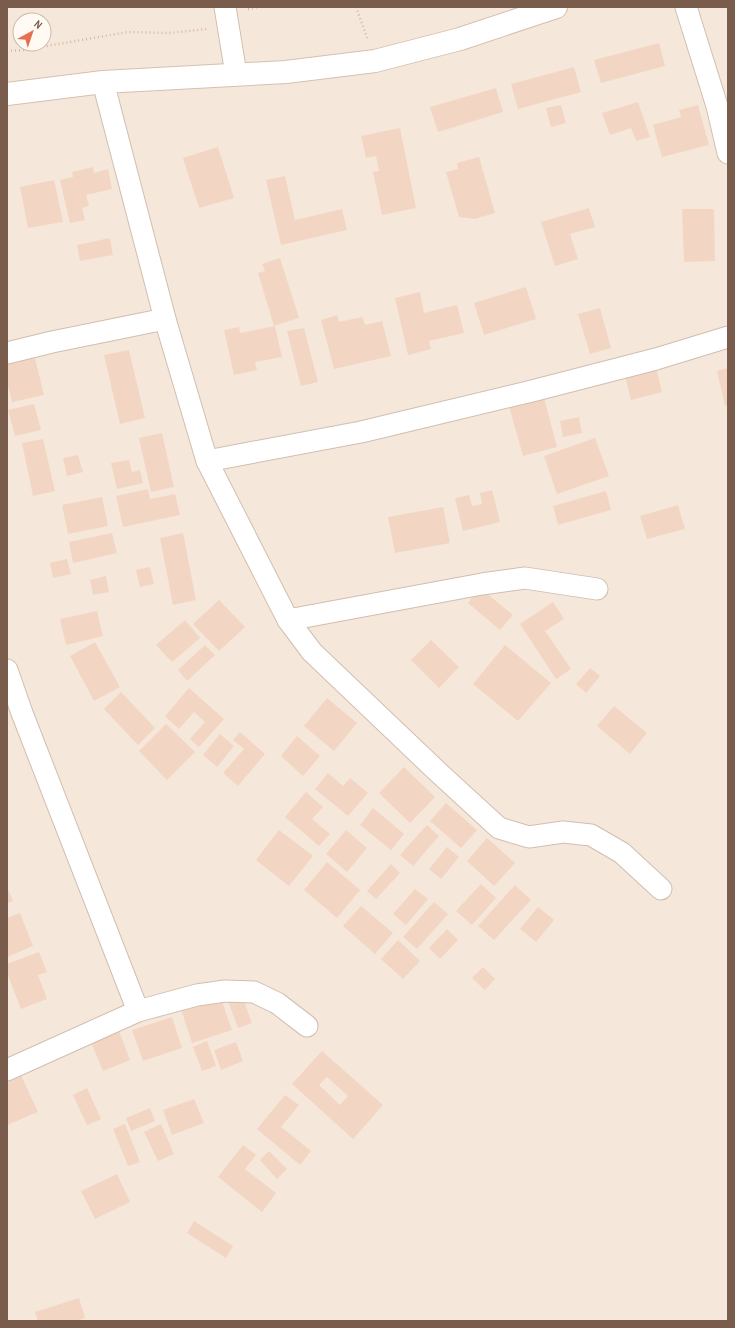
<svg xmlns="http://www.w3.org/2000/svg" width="735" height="1328" font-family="'Archivo Narrow',sans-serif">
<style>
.residential{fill:#f5e8da;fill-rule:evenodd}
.building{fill:#f3d5c3;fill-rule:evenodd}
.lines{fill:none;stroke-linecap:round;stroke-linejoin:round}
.street-casing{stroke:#d1beb0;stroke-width:23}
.secondary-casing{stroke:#d6c0b0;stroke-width:24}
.path{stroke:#d9b8a5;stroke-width:2.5;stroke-dasharray:1 3;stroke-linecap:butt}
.street{stroke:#fff;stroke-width:21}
.secondary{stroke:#fff;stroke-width:22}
</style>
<rect width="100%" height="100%" fill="#fdf6ec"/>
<path class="residential" d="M7,7H728V1321H7ZM20,20H44V44H20Z"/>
<g class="building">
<path d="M659,43L665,66L601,83L594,60Z"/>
<path d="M574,67L581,92L518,109L511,84Z"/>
<path d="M496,88L503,112L438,132L430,107Z"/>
<path d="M638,102L650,137L636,141L631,128L610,135L602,113Z"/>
<path d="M561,105L566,123L551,127L546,108Z"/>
<path d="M698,105L709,145L662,157L653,125L681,117L679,110Z"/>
<path d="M400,128L416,208L382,215L373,172L379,171L376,156L366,158L361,136Z"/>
<path d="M218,147L234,198L199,208L183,158Z"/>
<path d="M479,157L495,213L475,219L459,217L446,172L458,169L457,163Z"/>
<path d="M93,167L94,173L108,169L112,189L86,195L89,206L82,208L85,220L70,223L60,180L73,177L72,172Z"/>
<path d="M285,176L295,220L342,209L347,230L281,245L266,180Z"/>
<path d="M54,180L63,222L28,228L20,187Z"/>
<path d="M589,208L595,227L570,234L578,259L555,266L541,222Z"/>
<path d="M682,209H714L715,261L684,262Z"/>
<path d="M110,238L113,255L80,261L77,245Z"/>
<path d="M280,258L299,318L274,326L258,273L265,271L262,264Z"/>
<path d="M526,287L536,319L484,335L474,303Z"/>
<path d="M420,292L424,313L457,305L464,333L429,341L431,349L408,355L395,298Z"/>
<path d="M600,308L611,348L590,354L578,314Z"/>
<path d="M337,315L339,322L362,317L365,325L382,321L391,356L334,369L321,320Z"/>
<path d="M275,326L282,357L255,362L257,370L234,375L224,330L239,327L240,333Z"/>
<path d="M304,328L318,382L301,386L287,331Z"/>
<path d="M33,350L44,395L12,402L7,382V356Z"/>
<path d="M129,350L145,418L120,424L104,355Z"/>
<path d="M655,363L662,392L631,400L624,371Z"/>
<path d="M728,368V405L725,406L717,371Z"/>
<path d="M542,390L557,447L523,456L507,399Z"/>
<path d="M34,404L41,430L15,436L8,410Z"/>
<path d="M579,417L582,433L563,437L560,421Z"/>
<path d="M162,433L174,487L151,492L139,438Z"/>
<path d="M595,438L609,476L557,494L544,456Z"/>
<path d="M43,439L55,491L33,496L22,443Z"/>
<path d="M78,455L83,472L67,476L63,458Z"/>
<path d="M129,460L132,472L140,470L143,483L117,489L111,463Z"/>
<path d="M148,489L150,499L175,494L180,515L123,527L116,496Z"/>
<path d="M492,490L500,522L463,531L455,498L469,495L472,506L482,504L480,493Z"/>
<path d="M606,491L611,510L558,525L553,506Z"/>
<path d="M102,497L108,526L68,534L62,505Z"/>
<path d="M678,505L685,529L647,539L640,516Z"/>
<path d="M443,507L450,543L395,553L388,517Z"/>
<path d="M112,533L117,553L73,563L69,542Z"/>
<path d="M183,533L196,600L173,605L160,538Z"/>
<path d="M67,559L71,574L53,578L50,563Z"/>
<path d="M150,567L154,584L140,587L136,570Z"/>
<path d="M106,576L109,592L93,595L90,580Z"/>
<path d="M480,588L513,615L500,630L468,603Z"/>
<path d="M219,600L245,627L219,651L193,624Z"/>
<path d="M553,602L564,619L545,631L571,669L556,679L520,624Z"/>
<path d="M97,611L103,636L66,645L60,619Z"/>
<path d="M185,620L200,638L172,662L156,645Z"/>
<path d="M431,640L459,667L439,688L411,660Z"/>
<path d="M95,642L120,687L94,701L70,656Z"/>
<path d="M205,645L215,655L187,681L178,670Z"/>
<path d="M505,645L551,683L518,721L473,684Z"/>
<path d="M590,668L600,676L586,693L576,684Z"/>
<path d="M189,688L224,719L199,747L190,739L205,722L194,712L179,729L165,716Z"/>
<path d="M121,692L155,728L138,745L104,709Z"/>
<path d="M327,698L357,723L334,751L304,726Z"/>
<path d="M614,706L647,733L630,754L597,726Z"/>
<path d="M166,724L195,752L167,780L139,751Z"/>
<path d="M240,732L265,754L238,786L223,773L244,749L233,740Z"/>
<path d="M220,734L234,746L217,767L203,755Z"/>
<path d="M297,736L320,756L303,776L281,756Z"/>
<path d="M404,767L435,797L410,823L379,793Z"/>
<path d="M328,773L343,786L350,778L368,793L348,816L315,789Z"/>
<path d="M306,792L323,807L312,819L330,834L319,846L285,817Z"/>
<path d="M446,803L477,830L461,848L430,821Z"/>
<path d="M373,808L404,834L391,850L360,825Z"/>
<path d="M427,825L439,836L413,866L400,855Z"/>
<path d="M279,830L313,856L289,886L256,860Z"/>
<path d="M346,830L367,848L347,872L326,854Z"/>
<path d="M487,838L515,863L494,886L467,861Z"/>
<path d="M447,847L459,857L441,879L429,869Z"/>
<path d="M327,862L360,890L337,918L304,890Z"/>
<path d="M391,864L400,873L376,899L367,891Z"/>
<path d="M481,884L496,898L472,925L456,911Z"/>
<path d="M515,885L531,900L494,940L478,926Z"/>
<path d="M7,887L13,901L7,903Z"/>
<path d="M415,889L428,899L406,925L393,914Z"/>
<path d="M434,902L448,914L417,949L403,937Z"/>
<path d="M361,906L393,933L375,954L343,926Z"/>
<path d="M538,907L554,920L536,942L520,929Z"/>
<path d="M20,913L33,946L7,957V918Z"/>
<path d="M447,929L458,940L440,959L429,948Z"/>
<path d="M398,940L420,961L403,979L381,959Z"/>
<path d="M39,952L47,972L38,975L47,999L21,1009L7,973V964Z"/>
<path d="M483,967L495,979L485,990L472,978Z"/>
<path d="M220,996L232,1030L192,1043L181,1009Z"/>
<path d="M242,996L252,1023L238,1028L228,1001Z"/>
<path d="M172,1017L182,1048L143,1061L132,1030Z"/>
<path d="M119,1031L130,1060L103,1071L91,1042Z"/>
<path d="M207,1041L216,1066L202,1071L193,1047Z"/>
<path d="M236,1042L243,1061L221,1070L214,1050Z"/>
<path d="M322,1051L383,1105L353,1139L292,1084ZM327,1077L348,1096L340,1105L319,1085Z"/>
<path d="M19,1071L38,1112L7,1125V1076Z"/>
<path d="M87,1088L101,1119L87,1125L73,1095Z"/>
<path d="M285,1095L299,1105L281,1127L311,1151L300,1165L257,1129Z"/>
<path d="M194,1099L204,1123L172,1135L163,1110Z"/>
<path d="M150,1108L155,1121L131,1131L126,1118Z"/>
<path d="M125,1124L140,1162L128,1166L113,1129Z"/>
<path d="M161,1124L174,1154L158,1161L144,1132Z"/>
<path d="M243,1145L256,1155L245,1169L276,1193L262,1212L218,1177Z"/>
<path d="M269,1151L287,1169L277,1179L260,1160Z"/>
<path d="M117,1174L130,1202L95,1219L81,1191Z"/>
<path d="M194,1221L233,1246L226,1258L187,1233Z"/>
<path d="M79,1298L85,1318L76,1321H38L35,1312Z"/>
</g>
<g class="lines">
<g class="street-casing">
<g id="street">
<path d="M225,7L236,74"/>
<path d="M686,7L717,106L728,153"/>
<path d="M103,82L165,319L207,461L288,620L312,652L439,773L499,828L529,837L563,832L591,835L622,853L661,889"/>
<path d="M7,353L52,342L165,319"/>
<path d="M207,461L361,432L532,391L656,359L728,337"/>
<path d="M288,620L482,584L525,578L597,589"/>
<path d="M7,670L22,713L138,1011"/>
<path d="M7,1070L138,1011L197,995L225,991L254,992L277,1003L307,1026"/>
</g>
</g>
<g class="secondary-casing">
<path id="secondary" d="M7,94L103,82L286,72L375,61L460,39L556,7"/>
</g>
<g class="path">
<path d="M356,7L368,40"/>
<path d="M248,9L258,7"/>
<path d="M7,51L23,50L128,32L169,33L207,29"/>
</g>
<use href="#street" class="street"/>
<use href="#secondary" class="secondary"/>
</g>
<rect width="735" height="1328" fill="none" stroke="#7a5c4d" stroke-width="16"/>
<g transform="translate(32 32) rotate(40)"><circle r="19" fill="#fffaf3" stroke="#cabbb1"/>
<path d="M0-3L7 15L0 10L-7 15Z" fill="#e76f51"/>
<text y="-6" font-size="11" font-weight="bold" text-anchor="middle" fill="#7a5c4d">N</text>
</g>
</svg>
